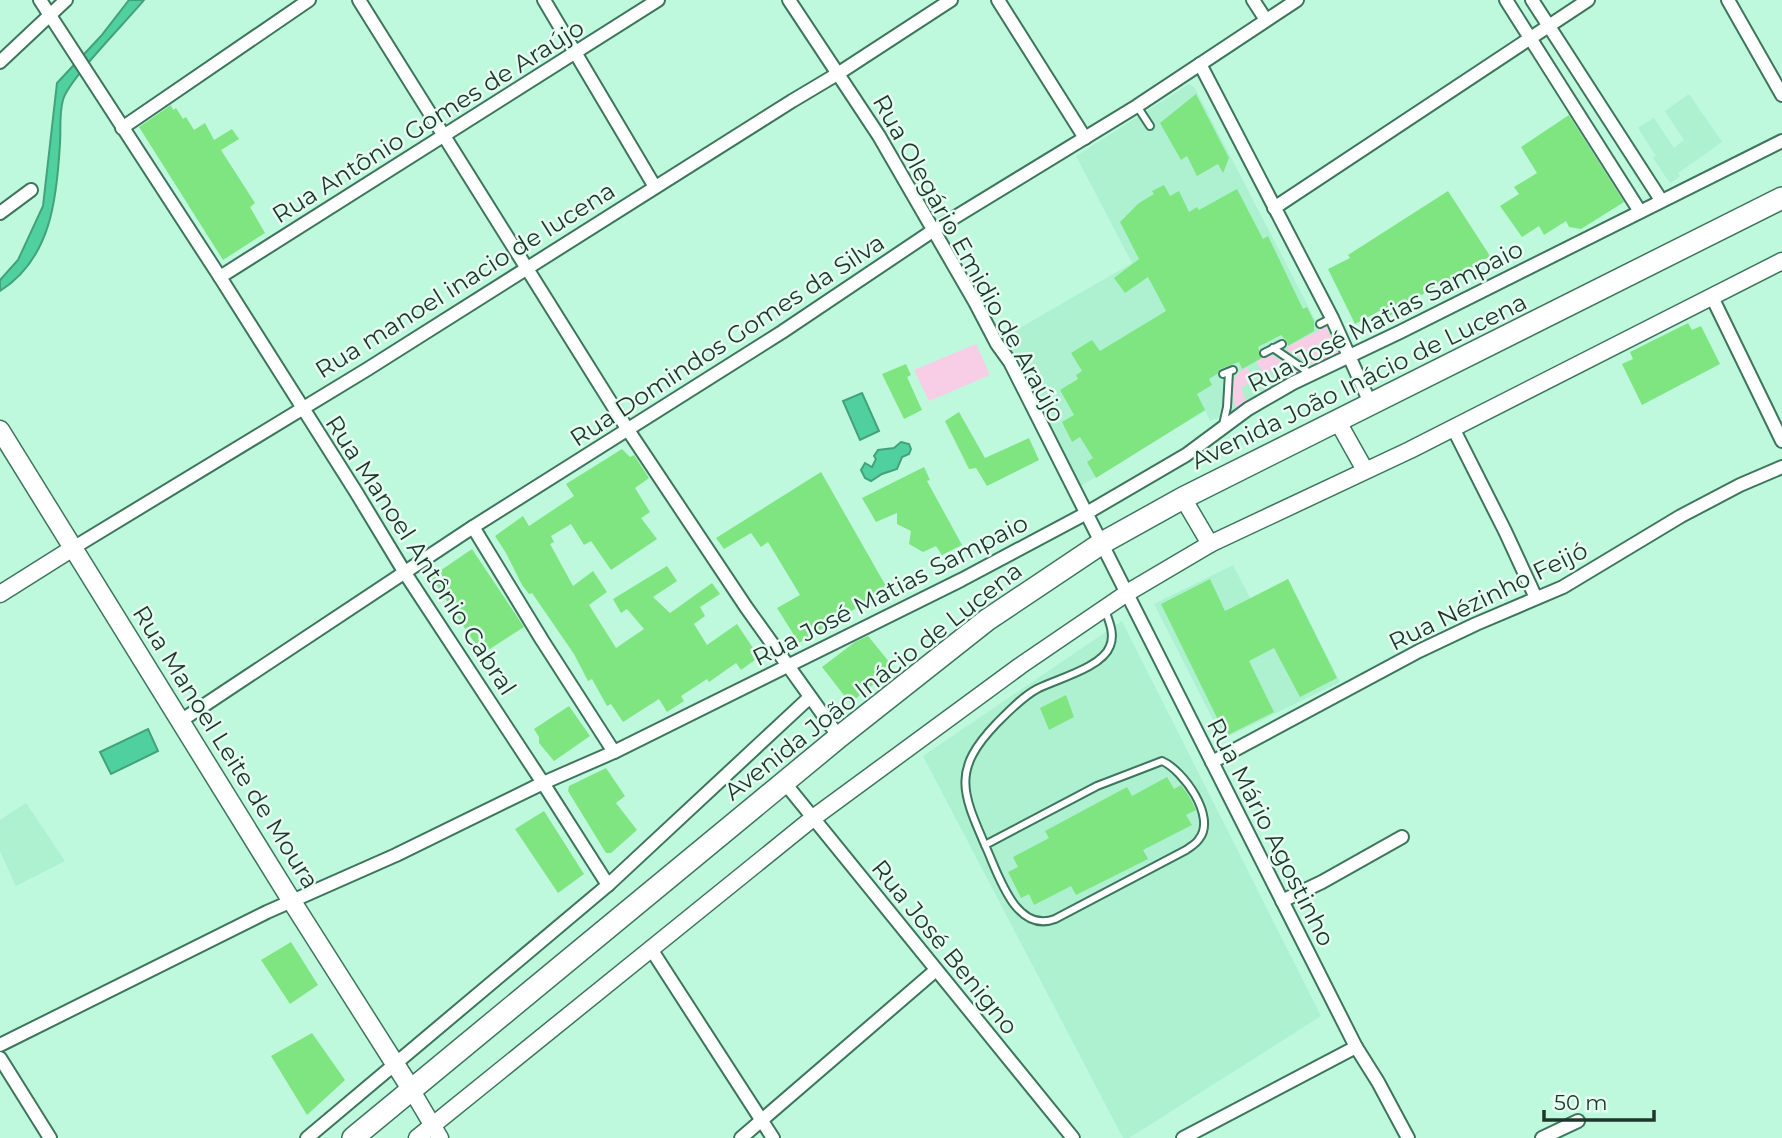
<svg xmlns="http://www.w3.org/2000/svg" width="1782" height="1138" font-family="Montserrat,sans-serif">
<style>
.built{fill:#adf1d1}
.green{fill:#f7cee5}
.water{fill:#51d09f;stroke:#42a27c;stroke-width:2}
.building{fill:#7fe581}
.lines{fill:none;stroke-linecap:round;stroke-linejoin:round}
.service-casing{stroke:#3e755d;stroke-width:10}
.minor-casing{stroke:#3e755d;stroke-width:16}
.tertiary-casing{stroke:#3e755d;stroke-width:19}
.secondary-casing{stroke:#3e755d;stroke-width:21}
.trunk-casing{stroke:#3e755d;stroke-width:24}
.service{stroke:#fff;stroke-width:6}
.minor{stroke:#fff;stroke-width:12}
.tertiary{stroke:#fff;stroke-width:16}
.secondary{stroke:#fff;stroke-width:18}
.trunk{stroke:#fff;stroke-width:21}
.labels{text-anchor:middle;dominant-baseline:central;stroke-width:5;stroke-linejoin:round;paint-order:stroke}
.street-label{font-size:24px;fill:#1f362c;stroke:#e6fdf1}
</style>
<rect width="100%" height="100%" fill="#bef9dd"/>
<g class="built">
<path d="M1189,84L1195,88L1334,356L1236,410L1210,421L1205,411L1074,490L999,340L1132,263L1076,156Z"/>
<path d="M1689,94L1722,142L1678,173L1680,176L1670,183L1653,158L1656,156L1638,128L1654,118L1674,148L1684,140L1665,111Z"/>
<path d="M1233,565L1250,598L1288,579L1340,682L1223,739L1154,604Z"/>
<path d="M1122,621L1321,1016L1129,1138H1123L923,756Z"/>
<path d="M26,803L65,861L16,886L0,851V820Z"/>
</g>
<g class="green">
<path d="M1326,327L1340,355L1315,366L1287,351L1288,346Z"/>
<path d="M976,344L990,375L929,401L914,370Z"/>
<path d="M1271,355L1303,373L1287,384L1278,369L1264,375L1256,361Z"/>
<path d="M1247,367L1254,380L1241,388L1247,403L1236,410C1232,391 1226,379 1247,367Z"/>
</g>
<g class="water">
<path d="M129,0H144C128,20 68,80 63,100C59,113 61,130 60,143C57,198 51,259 0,291V280L18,260L43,206L57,83L101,36Z"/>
<path d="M862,393L879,431L860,440L843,401Z"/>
<path d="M901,442L909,444L911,449L909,454L902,457L897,469L882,474L871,481L865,478L861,470L865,463L872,467L876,459L874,456L878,450L894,448Z"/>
<path d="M148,729L158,751L111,774L100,752Z"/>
</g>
<g class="building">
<path d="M1196,94L1229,158L1223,173L1218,164L1197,176L1187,156L1181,160L1160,123Z"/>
<path d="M171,105L173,110L176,108L183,119L186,117L194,130L205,123L214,140L232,129L239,139L221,150L255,203L250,207L265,233L223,260L139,127Z"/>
<path d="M1569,115L1624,202L1581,229L1569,227L1566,221L1544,235L1539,226L1522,237L1500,206L1519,194L1514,187L1537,173L1521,147Z"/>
<path d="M1164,185L1170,196L1179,191L1189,212L1197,207L1199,210L1237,189L1263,239L1268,236L1303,309L1307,307L1314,321V331L1288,346L1287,341L1281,335L1258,347L1262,358L1242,369L1239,362L1220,369L1217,374L1209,379L1212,385L1197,394L1205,410L1096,478L1087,462L1093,458L1080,437L1072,442L1062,422L1074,415L1060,390L1078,379L1076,375L1082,371L1071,353L1092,340L1100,351L1166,311L1148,277L1125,293L1114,278L1139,259L1120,222L1139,203L1154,194L1152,191Z"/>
<path d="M1448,191L1490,256L1447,285L1443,281L1388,317L1383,309L1355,324L1328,269L1350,258L1348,255Z"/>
<path d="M1688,323L1692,330L1701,326L1720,364L1642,405L1622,364L1633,359L1630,352Z"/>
<path d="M906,364L911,375L907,377L922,410L904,419L882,374Z"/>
<path d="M959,412L985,458L1029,438L1039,460L987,486L976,468L969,469L945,421Z"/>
<path d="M622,449L630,457L634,455L649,478L635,488L650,512L641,518L657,539L611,570L591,541L584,545L571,524L551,536L554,542L550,544L573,586L593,571L607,592L589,605L616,648L644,629L627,609L621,613L613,599L667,566L677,581L653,597L670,613L712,583L720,594L700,607L705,616L694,624L707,645L737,624L759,657L741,670L736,663L709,682L707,679L681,696L684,701L667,712L659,699L623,722L611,704L607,706L592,679L588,681L574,654L532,593L529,594L522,585L506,553L495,536L523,516L529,526L574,496L566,484Z"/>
<path d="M924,467L930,480L927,481L962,545L942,555L936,546L923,552L909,544L911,531L897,524V513L876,522L862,498Z"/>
<path d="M821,472L891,595L878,603L874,597L799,643L777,608L800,595L768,542L761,547L751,533L724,549L716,538Z"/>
<path d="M472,549L524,627L482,654L431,577Z"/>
<path d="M1210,579L1225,611L1288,579L1337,678L1300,697L1274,648L1249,661L1274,712L1226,736L1161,604Z"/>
<path d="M868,636L894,668L850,703L822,667L855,642Z"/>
<path d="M1066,695L1074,717L1049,730L1040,708Z"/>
<path d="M569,706L590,736L554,761L539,743V737L534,729Z"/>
<path d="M606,768L625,796L616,803L637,830L611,853H606L568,791L569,786Z"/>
<path d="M1167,777L1174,789L1181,785L1190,798L1196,810L1186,815L1192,825L1143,850L1148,859L1076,895L1071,886L1034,905L1029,894L1021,898L1008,872L1018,867L1013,857L1049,838L1045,831L1127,787L1132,796Z"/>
<path d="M544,811L584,874L558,893L515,829Z"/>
<path d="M291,942L318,985L290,1004L261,960Z"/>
<path d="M312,1033L345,1080L307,1115L271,1056Z"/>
</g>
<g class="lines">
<g class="service-casing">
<g id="service">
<path d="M1137,106L1150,126"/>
<path d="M1320,324L1332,318"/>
<path d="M1273,348L1311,374"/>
<path d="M1264,353L1282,344"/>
<path d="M1223,374L1233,370"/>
<path d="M1223,425L1227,407L1229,372"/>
<path d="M1162,761C1183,770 1217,817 1199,839C1196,844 1190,847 1186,850L1055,919C1015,934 998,873 985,845L1097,786Z"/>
<path d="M985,845C962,792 952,770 996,724C1008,712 1022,697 1037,689C1056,679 1102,668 1110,646C1115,634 1109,621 1105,610"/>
</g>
</g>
<g class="minor-casing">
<g id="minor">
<path d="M40,0L220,277L356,492L405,573L543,783L608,885"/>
<path d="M359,0L628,430L746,607L839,737"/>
<path d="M544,0L655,187"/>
<path d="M789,0L879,136L975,302L997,344L1010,362L1356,1047L1378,1082L1408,1138"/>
<path d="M998,0L1085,138"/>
<path d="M1253,0L1266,20"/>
<path d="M1506,0L1639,210"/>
<path d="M1532,0L1661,200"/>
<path d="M1728,0L1782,95"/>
<path d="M0,62L66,0"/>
<path d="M1200,64L1332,318L1371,405"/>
<path d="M122,128L309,0"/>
<path d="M1274,208L1588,0"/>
<path d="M0,213L31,190"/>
<path d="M220,277L658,0"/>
<path d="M1712,297L1782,441"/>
<path d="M1453,428L1505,531L1536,598"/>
<path d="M473,527L542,640L614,752"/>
<path d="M73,548L366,370L792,101L839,73L951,0"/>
<path d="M182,720L473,527L782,332L934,230L1137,106L1297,0"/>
<path d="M1212,762L1419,651L1476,624L1563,587L1681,516L1740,485L1782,467"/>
<path d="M784,782L1073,1138"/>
<path d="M1282,901L1322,882L1402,837"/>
<path d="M651,949L773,1138"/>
<path d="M0,1045L267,912L396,855L543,783L614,752L961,580L1085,514L1186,455L1248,409L1293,383L1400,332L1782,141"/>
<path d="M0,1058L50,1138"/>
<path d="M307,1138L608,885L810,697"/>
<path d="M741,1138L936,970"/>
<path d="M1183,1138L1356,1047"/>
<path d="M1542,1138L1578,1121"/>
</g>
</g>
<g class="tertiary-casing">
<g id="tertiary">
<path d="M1338,422L1365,470"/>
<path d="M1183,498L1210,544"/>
<path d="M0,594L73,548"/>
<path d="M411,1089L440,1138"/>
<path d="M417,1138L813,818L1020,666L1127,593L1210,544L1410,450L1782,261"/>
</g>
</g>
<g class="secondary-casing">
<path id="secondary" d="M0,430L291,900L411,1089"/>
</g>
<g class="trunk-casing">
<path id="trunk" d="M353,1138L839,737L987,620L1102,543L1183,498L1782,198"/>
</g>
<use href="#service" class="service"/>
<use href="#minor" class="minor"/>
<use href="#tertiary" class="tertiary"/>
<use href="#secondary" class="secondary"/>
<use href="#trunk" class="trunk"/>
</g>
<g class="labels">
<g class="street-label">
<text transform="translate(428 121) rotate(-32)">Rua Antônio Gomes de Araújo</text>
<text transform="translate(969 258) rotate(61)">Rua Olegário Emidio de Araújo</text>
<text transform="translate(465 280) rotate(-32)">Rua manoel inacio de lucena</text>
<text transform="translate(1385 316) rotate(-27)">Rua José Matias Sampaio</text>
<text transform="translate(727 340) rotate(-33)">Rua Domindos Gomes da Silva</text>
<text transform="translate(1359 381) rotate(-26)">Avenida João Inácio de Lucena</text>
<text transform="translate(421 555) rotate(57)">Rua Manoel Antônio Cabral</text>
<text transform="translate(890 590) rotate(-27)">Rua José Matias Sampaio</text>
<text transform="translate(1488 596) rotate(-26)">Rua Nézinho Feijó</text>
<text transform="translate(873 681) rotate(-38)">Avenida João Inácio de Lucena</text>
<text transform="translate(226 747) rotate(58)">Rua Manoel Leite de Moura</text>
<text transform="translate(1271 832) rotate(63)">Rua Mário Agostinho</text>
<text transform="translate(945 947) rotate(51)">Rua José Benigno</text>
</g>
</g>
<path d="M1544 1110v10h110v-10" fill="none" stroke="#1f362c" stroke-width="3.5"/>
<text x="1554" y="1110" font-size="21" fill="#1f362c" stroke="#e6fdf1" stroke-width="5" paint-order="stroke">50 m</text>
</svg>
